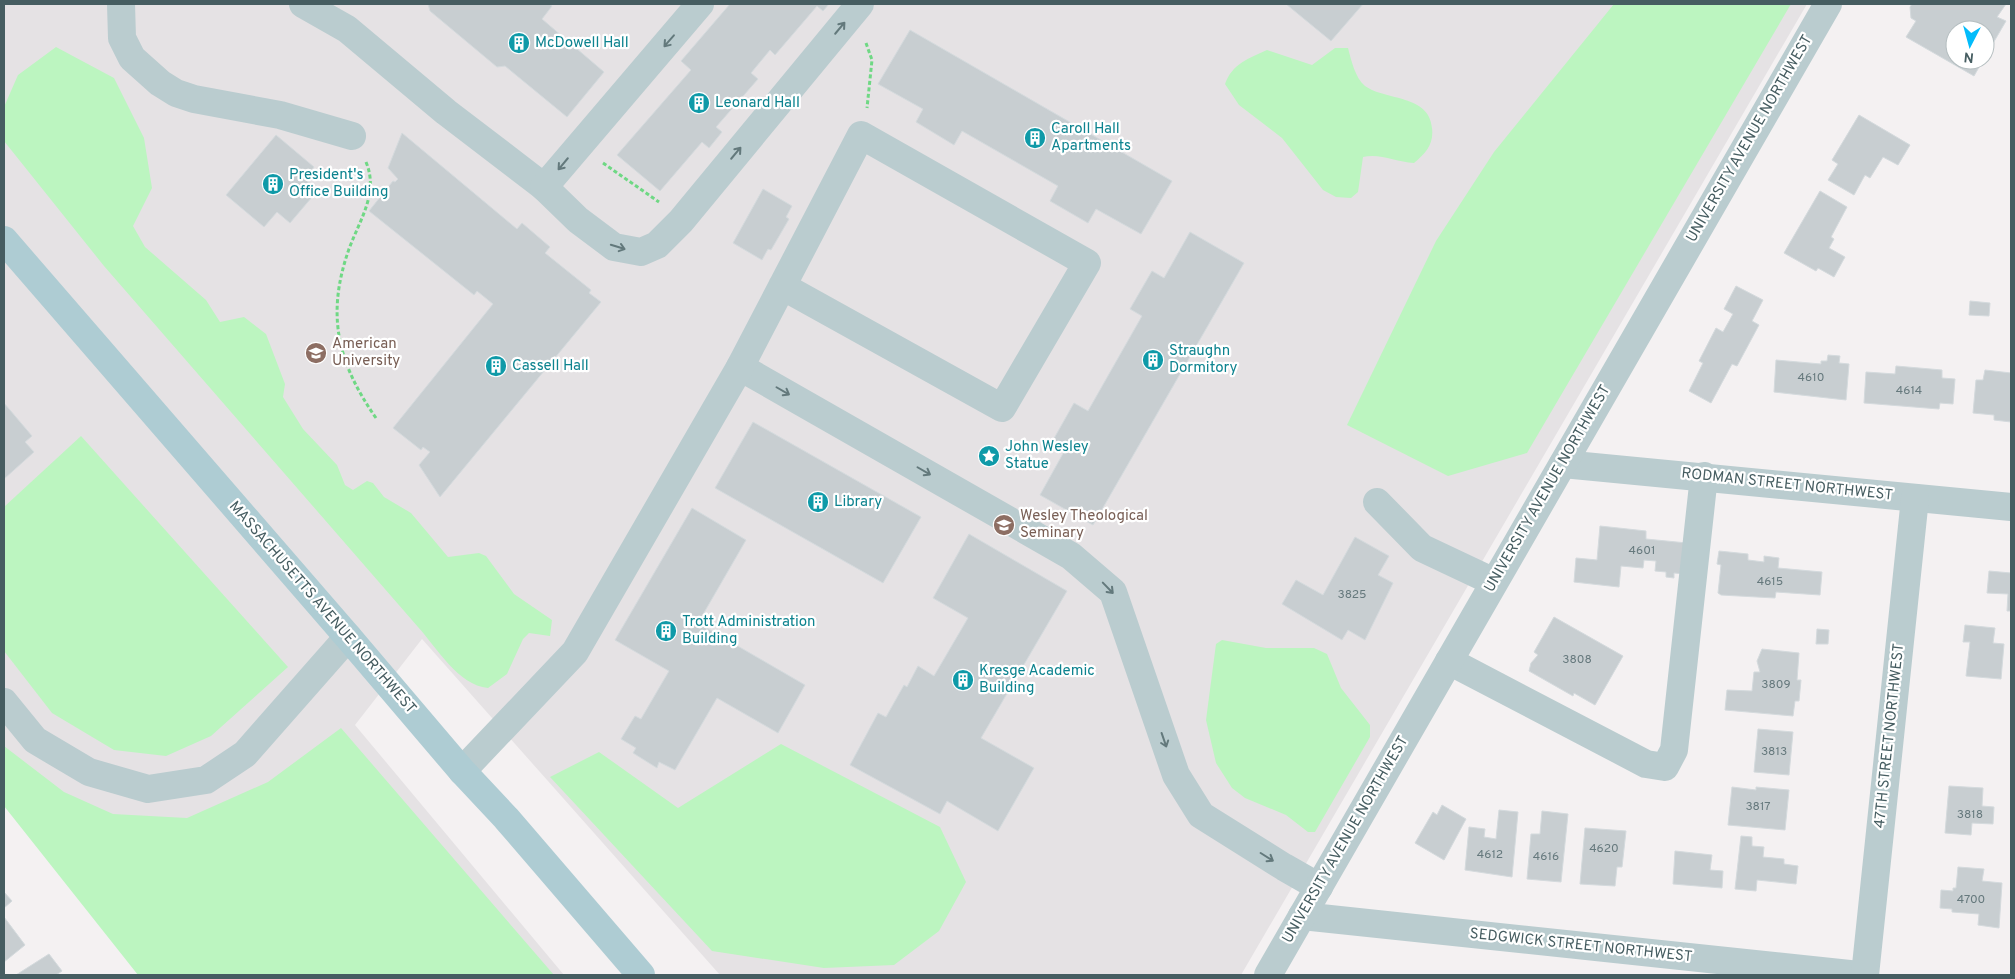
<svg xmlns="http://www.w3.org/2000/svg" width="2015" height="979" font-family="Overpass,sans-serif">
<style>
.education{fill:#e5e2e4}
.green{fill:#bcf5c0}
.building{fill:#c8ced1;stroke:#d4dadd}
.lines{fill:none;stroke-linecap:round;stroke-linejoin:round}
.path{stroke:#6fd884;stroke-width:3;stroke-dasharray:4 2.5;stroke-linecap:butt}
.minor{stroke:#bacccf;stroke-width:28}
.major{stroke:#aeccd3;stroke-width:28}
.oneway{stroke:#63797c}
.labels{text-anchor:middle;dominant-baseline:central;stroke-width:4.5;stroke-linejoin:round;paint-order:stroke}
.number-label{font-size:12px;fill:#66797d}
.culture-label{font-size:15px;fill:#0d838f;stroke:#fff;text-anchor:start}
.street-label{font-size:15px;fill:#465d61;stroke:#fff}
.education-label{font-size:15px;fill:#785e54;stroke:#fff;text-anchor:start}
</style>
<rect width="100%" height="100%" fill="#f4f1f2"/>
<path class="education" d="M4,4H1807L1241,975H720L422,639L355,725L564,975H171L4,766Z"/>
<g class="green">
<path d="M1614,4H1791L1527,453L1448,476L1347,425L1436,241L1494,152Z"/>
<path d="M56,47L114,78L144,138L152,188L133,226L145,247L206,300L220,322L244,317L266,334L285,384L283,397L303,429L337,465L345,485L353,490L367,481L373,483L384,497L411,513L448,557L479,553L486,556L514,594L552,620L550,636L529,633L523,639L507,674L488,688C458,685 437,648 418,627L104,266L4,141V107L18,75Z"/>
<path d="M1335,48H1348C1351,59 1355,78 1365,86C1386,101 1429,94 1432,128C1434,144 1426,153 1414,163C1396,162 1380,153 1363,157L1358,192L1351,198L1336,197L1323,190L1282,138L1239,105L1225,84C1232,64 1249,58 1267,50L1312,65Z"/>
<path d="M81,436L288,667L211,736L166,756L114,750L52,713L4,651V507Z"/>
<path d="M1222,640L1266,648H1314L1327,654L1341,688L1370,725V737L1315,832H1308L1286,815L1245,798L1232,788L1216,763L1206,720L1216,644Z"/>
<path d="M341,728L554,975H138L4,806V746L64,792L113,814L187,818L268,782Z"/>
<path d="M781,744L940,827L966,882L939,931L894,965L824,968L712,951L550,777L599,752L678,808Z"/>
</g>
<g class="building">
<path d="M428,4H549L552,6L542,19L604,72L567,117L505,66L497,67L430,11Z"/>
<path d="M730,4H829L823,11L817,6L775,55L770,50L751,73L758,79L716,127L722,132L709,148L702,142L660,191L617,155L691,70L681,61Z"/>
<path d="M1286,4H1363L1331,41Z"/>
<path d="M1912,4H2006L1997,17L2006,21L1985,57V30H1955V60H1983L1974,76L1906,37L1916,21L1911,18L1910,7Z"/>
<path d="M910,30L1172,181L1141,234L1096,209L1088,223L1050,201L1058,186L962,131L954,145L916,122L923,109L878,84Z"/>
<path d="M1859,115L1910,145L1898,165L1883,157L1870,178L1865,175L1854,195L1828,180L1838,164L1832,160Z"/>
<path d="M402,133L517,229L522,223L550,247L545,253L591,290L589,293L601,302L440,497L419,465L430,452L423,447L421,450L393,428L493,304L477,291L474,295L369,211L393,181L395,182L398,179L388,168Z"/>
<path d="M276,135L314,167L305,179L318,190L290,223L277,212L264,227L226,195Z"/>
<path d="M763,189L792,206L786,217L789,219L771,250L768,249L762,260L733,243Z"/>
<path d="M1820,191L1847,207L1831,237L1834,239L1829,248L1845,257L1834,277L1818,268L1816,271L1784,253Z"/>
<path d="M1190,232L1244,263L1093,525L1040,495L1065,450L1052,442L1074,403L1088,411L1142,316L1130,309L1152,271L1164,278Z"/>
<path d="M1736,286L1763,300L1752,321L1759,325L1737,366L1732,364L1711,403L1689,391L1703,363L1699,361L1716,328L1723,332L1733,314L1724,309Z"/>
<path d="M1970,301L1990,303L1989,316L1969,315Z"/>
<path d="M1828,355L1840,356L1839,363L1849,364L1846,400L1774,392L1776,360L1821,364V361H1827Z"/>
<path d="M1896,366L1942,370V378L1955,379L1953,404L1940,403L1939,409L1864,403L1866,372L1895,374Z"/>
<path d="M1985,370L2011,373V422L1994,420V415L1973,413L1976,380H1983Z"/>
<path d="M4,403L32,436L25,442L34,452L4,479Z"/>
<path d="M753,422L921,517L883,583L715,488Z"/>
<path d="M692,508L746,540L698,623L805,685L778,733L717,698L675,770L659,762L657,768L633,753L636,748L621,739L635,716L641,719L669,671L615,640Z"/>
<path d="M1600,526L1646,531V539L1687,543L1684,574L1674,573V578L1666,577V572L1655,571L1656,561L1644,560L1643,568L1621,566L1619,587L1574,582L1576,558L1597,560Z"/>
<path d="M969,534L1067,591L981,738L1034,768L998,831L947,801L940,814L850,765L878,713L886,717L904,685L907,687L918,666L934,676L968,618L933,598Z"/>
<path d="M1355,537L1389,556L1378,575L1393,583L1365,640L1348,630L1342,640L1282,604L1296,580L1323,595Z"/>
<path d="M1719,551L1748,554V560L1764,562V556L1779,558L1778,568L1822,572L1820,595L1776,592L1775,598L1721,595L1718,593L1721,565L1717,564Z"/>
<path d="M1989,571L2011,573V611H2007L2008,594L1987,593Z"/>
<path d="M1554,617L1623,656L1595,705L1574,693L1573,696L1529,671L1531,663L1538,655L1534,652Z"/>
<path d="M1965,625L1995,628L1993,643L2004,644L2001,679L1966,676L1970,642H1963Z"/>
<path d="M1817,629L1829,630L1828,644H1816Z"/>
<path d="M1762,649L1799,653L1797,680H1801L1799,701H1795L1793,716L1725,710L1727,690L1752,691L1754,672H1760L1757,661Z"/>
<path d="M1758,729L1793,732L1789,775L1754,772Z"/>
<path d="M1949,786L1983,788L1982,806L1994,807L1993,824L1972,823L1971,835L1945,833Z"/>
<path d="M1732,787L1756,790V787L1789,790L1785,830L1728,825Z"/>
<path d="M1442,805L1466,819L1444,860L1415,843L1433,812L1437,815Z"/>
<path d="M1499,810L1518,812L1512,877L1465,870L1469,827L1485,829L1484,837L1496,839Z"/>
<path d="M1542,811L1568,814L1561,882L1527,879L1531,834H1540Z"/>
<path d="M1585,828L1626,831L1622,867H1617L1615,886L1580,884Z"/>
<path d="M1741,836L1752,837V846L1764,847L1763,857L1784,859V864L1798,866L1796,884L1757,880L1756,891L1735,889Z"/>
<path d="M1675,851L1712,855L1710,870L1723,871L1722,888L1673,884Z"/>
<path d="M1958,867L1984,869L1982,881L2002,883L1999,928L1978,925L1979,914L1952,912V909L1940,908L1941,890L1953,891V888H1956Z"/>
<path d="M4,892L12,901L4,908Z"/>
<path d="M4,917L25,945L4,962Z"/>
<path d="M49,954L62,971L56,975H16Z"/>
</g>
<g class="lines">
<g class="path">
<path d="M866,43L872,60L867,108"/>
<path d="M366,162C379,193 360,219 349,249C326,314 337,362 376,418"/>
<path d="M603,163L659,202"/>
</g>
<g class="minor">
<path d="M121,4L122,38L132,58L160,83L176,93L194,99L280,115L352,136"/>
<path d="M303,4L347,29L446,112L544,187L578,220L614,247L641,252L657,245L681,221L860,4"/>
<path d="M544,187L700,4"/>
<path d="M740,367L1071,556L1113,592L1176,775L1201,815L1284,867L1319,887"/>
<path d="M1563,464L2011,507"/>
<path d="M1377,502L1422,548L1494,582"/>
<path d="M1449,661L1646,764L1665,767L1674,750L1704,476"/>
<path d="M4,702L35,740L89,772L148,789L206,780L245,754L348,637"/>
<path d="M462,771L575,652L740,367L861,135L1087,263L1002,408L782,286"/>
<path d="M1302,916L1859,975"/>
<path d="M1268,975L1828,4"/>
<path d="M1865,975L1915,498"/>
</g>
<path class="major" d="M4,240L348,637L462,771L506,818L641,975"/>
</g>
<defs><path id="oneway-shaft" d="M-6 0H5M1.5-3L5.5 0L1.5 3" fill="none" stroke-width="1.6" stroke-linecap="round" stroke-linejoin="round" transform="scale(1.25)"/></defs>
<g class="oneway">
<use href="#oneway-shaft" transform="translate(840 28) rotate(-50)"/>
<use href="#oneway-shaft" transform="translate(669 41) rotate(131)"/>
<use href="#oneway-shaft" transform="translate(736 153) rotate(-50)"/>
<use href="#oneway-shaft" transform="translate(563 164) rotate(130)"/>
<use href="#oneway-shaft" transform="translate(618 247) rotate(17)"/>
<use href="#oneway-shaft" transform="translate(783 391) rotate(30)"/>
<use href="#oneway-shaft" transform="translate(924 471) rotate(30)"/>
<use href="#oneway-shaft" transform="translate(1108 588) rotate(46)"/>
<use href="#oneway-shaft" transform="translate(1164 740) rotate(71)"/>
<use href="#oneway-shaft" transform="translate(1267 857) rotate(32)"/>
</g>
<defs>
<g id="building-disc" transform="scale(1.125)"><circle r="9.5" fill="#0f9aa8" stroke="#fff"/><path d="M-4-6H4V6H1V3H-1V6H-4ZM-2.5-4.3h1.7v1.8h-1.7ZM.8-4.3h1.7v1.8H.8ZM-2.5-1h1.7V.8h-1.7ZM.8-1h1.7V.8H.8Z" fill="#fff"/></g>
<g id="university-disc" transform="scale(1.125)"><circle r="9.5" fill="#8d6e63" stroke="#fff"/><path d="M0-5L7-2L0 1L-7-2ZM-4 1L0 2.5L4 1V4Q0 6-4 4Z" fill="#fff"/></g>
<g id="sight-disc" transform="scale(1.125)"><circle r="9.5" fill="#0f9aa8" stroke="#fff"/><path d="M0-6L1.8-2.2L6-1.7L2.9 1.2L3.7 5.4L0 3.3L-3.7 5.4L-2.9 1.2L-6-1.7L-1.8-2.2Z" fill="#fff"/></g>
</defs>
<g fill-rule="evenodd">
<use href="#building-disc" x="519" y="43"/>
<use href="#building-disc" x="699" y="103"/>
<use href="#building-disc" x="1035" y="138"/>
<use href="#building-disc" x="273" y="184"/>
<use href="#university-disc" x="316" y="353"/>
<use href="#building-disc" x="1153" y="360"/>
<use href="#building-disc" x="496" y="366"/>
<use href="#sight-disc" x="989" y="456"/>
<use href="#building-disc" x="818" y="502"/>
<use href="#university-disc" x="1004" y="525"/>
<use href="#building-disc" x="666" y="631"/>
<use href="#building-disc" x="963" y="680"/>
</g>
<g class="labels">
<g class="number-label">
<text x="1811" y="378">4610</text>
<text x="1909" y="391">4614</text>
<text x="1642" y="551">4601</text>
<text x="1770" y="582">4615</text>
<text x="1352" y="595">3825</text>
<text x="1577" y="660">3808</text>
<text x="1776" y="685">3809</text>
<text x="1774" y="752">3813</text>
<text x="1758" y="807">3817</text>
<text x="1970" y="815">3818</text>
<text x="1604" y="849">4620</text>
<text x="1490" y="855">4612</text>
<text x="1546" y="857">4616</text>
<text x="1971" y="900">4700</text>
</g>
<g class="culture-label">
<text x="535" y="43">McDowell Hall</text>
<text x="715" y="103">Leonard Hall</text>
<text x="1051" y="129">Caroll Hall<tspan x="1051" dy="17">Apartments</tspan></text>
<text x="289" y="175">President's<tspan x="289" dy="17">Office Building</tspan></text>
<text x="1169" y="351">Straughn<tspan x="1169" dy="17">Dormitory</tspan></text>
<text x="512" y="366">Cassell Hall</text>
<text x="1005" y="447">John Wesley<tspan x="1005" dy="17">Statue</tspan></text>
<text x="834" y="502">Library</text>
<text x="682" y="622">Trott Administration<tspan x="682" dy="17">Building</tspan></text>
<text x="979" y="671">Kresge Academic<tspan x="979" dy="17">Building</tspan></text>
</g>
<g class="street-label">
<text transform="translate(1750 139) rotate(-60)">UNIVERSITY AVENUE NORTHWEST</text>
<text transform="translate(1787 485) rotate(6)">RODMAN STREET NORTHWEST</text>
<text transform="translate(1548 489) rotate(-60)">UNIVERSITY AVENUE NORTHWEST</text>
<text transform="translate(322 608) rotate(49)">MASSACHUSETTS AVENUE NORTHWEST</text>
<text transform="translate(1890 736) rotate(-84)">47TH STREET NORTHWEST</text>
<text transform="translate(1346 840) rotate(-60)">UNIVERSITY AVENUE NORTHWEST</text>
<text transform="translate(1581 946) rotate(6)">SEDGWICK STREET NORTHWEST</text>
</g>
<g class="education-label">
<text x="332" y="344">American<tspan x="332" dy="17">University</tspan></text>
<text x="1020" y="516">Wesley Theological<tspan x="1020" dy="17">Seminary</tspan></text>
</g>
</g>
<rect width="2015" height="979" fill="none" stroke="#465d61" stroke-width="10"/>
<g transform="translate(1970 45) rotate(186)"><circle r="24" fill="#ffffff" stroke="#b5bec0"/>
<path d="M0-4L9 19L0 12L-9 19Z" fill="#03bcfb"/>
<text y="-8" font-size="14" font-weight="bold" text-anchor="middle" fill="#465d61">N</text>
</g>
</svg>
